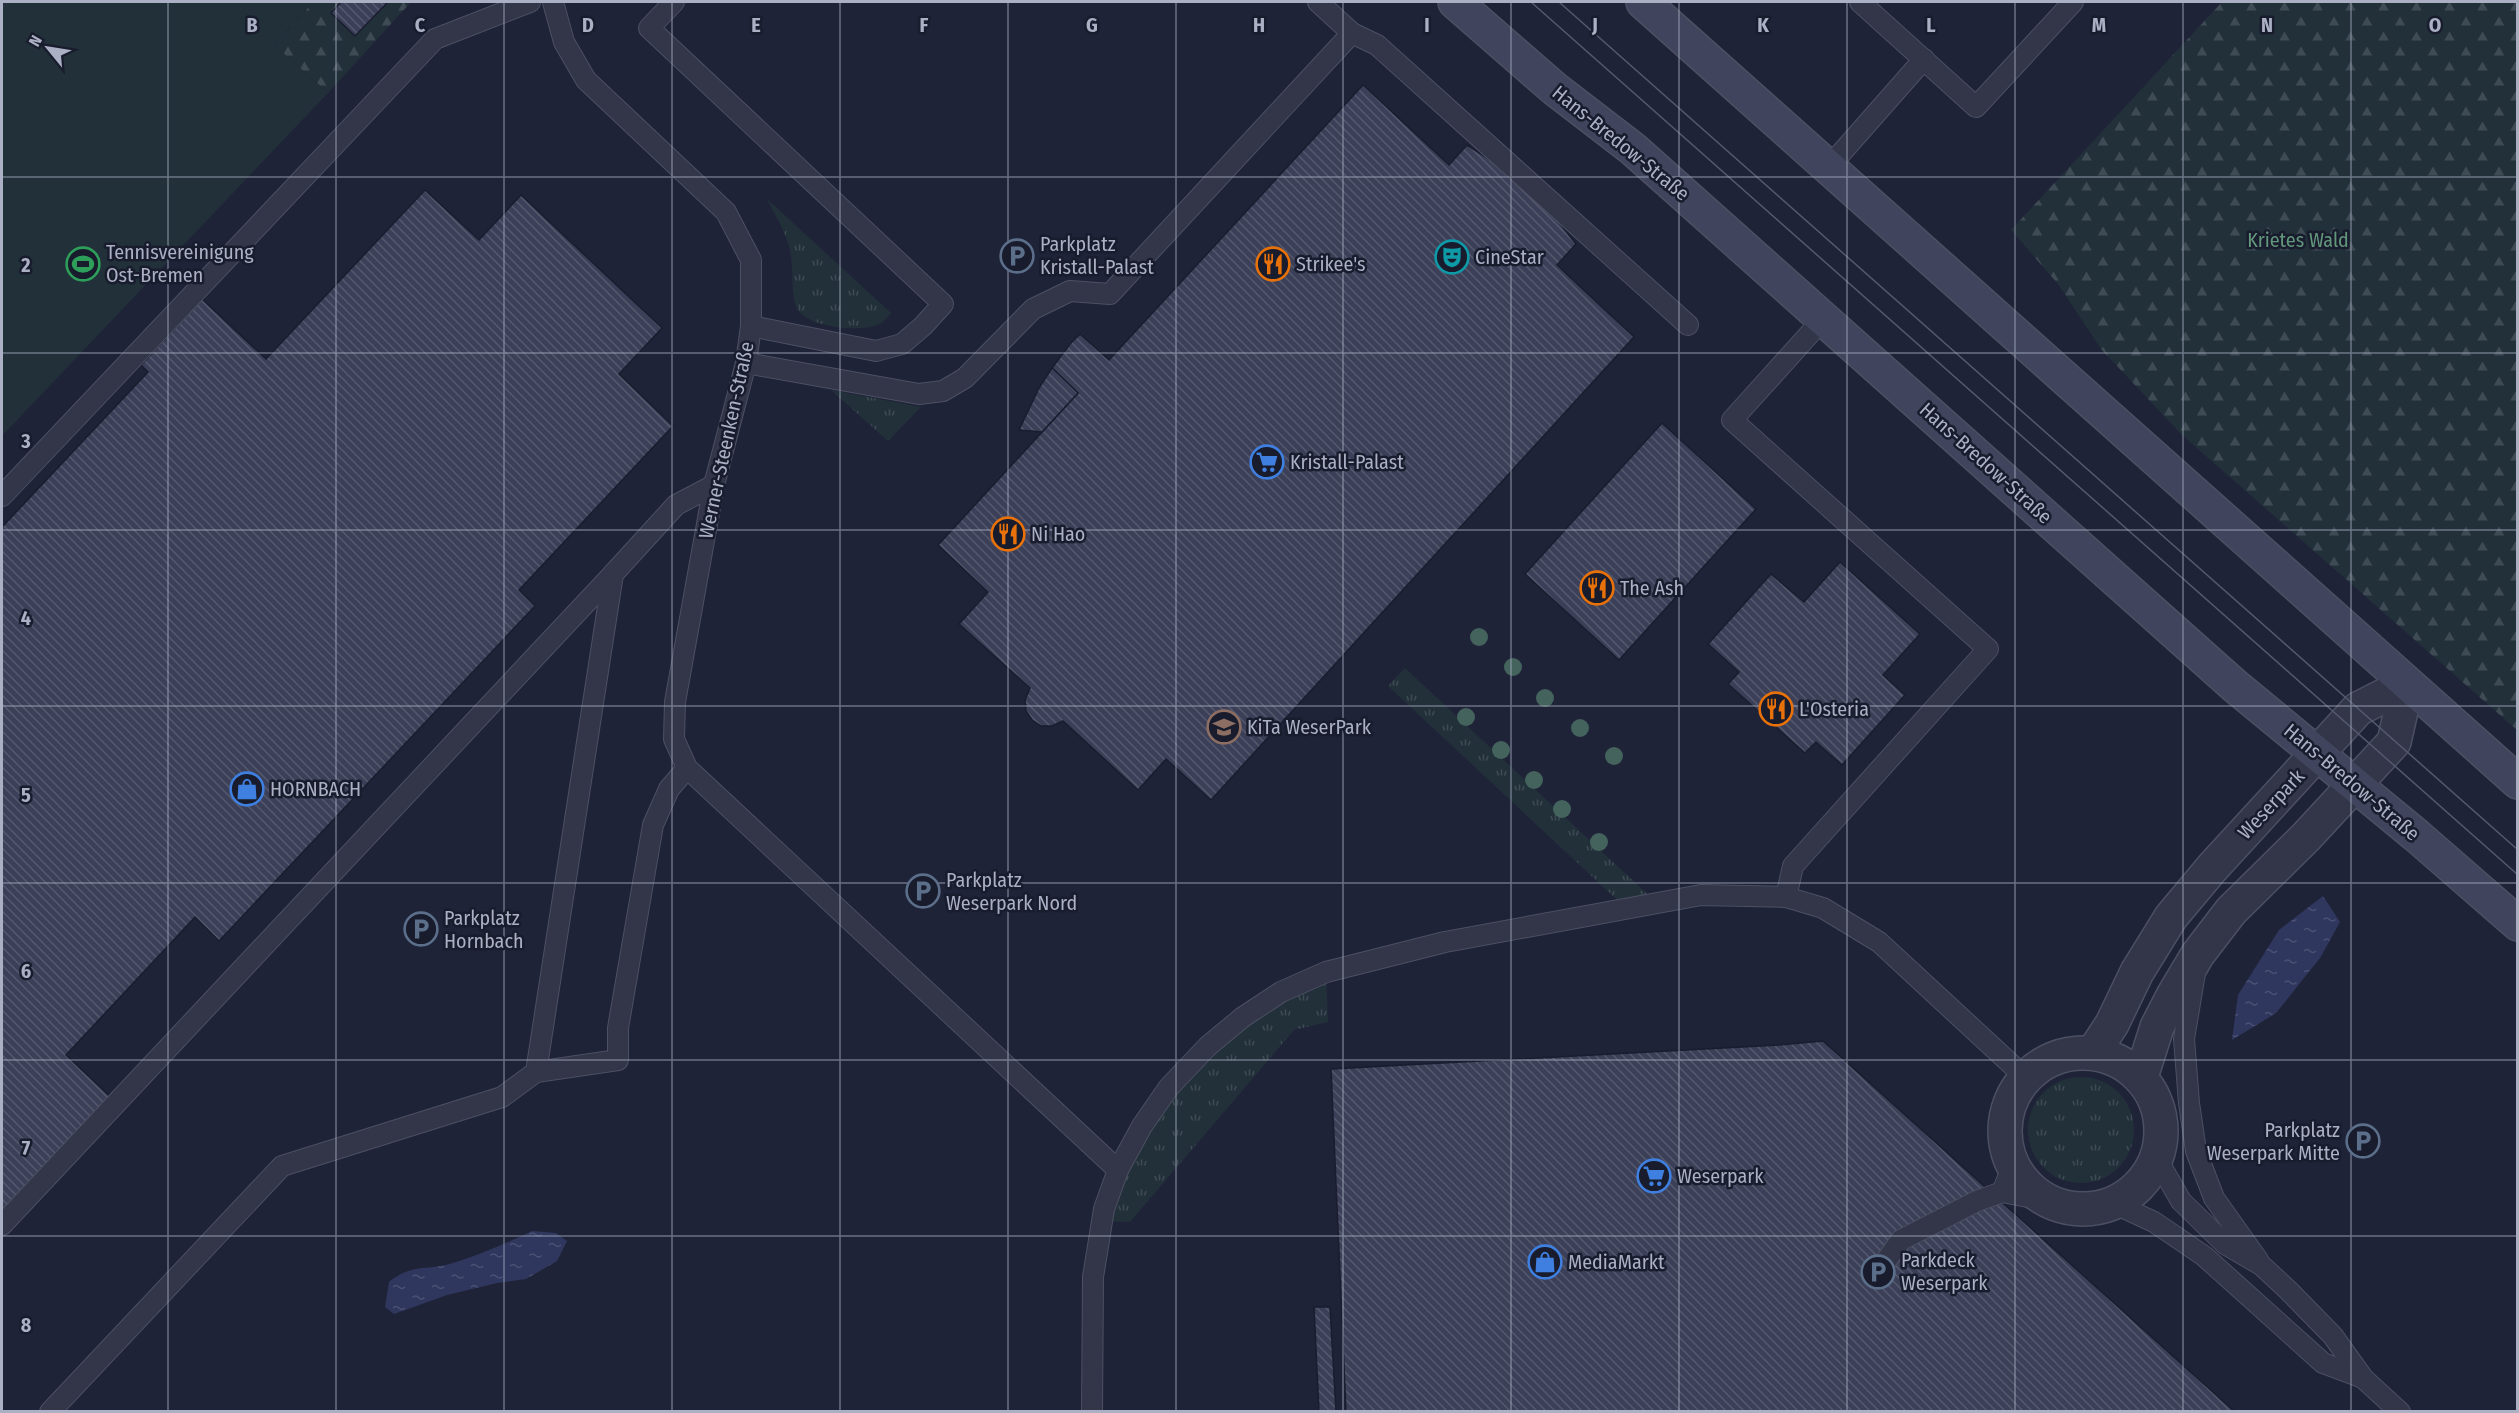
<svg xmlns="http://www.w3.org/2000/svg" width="2519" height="1413" font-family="'Fira Sans Condensed',sans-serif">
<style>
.grass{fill:url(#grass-tufts)}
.forest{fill:url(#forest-firs)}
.pitch{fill:#213039}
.water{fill:url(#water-ripples)}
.building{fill:url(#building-back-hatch);stroke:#1a1d2f;stroke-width:1.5}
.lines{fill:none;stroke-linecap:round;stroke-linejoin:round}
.service-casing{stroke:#4d5063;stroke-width:22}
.minor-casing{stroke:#4d5063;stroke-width:36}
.secondary-casing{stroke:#4d5063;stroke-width:36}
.service{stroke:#323648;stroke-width:20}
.minor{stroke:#323648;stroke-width:33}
.secondary{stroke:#40445c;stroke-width:33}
.tram{stroke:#545970;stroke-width:1.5}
.tree{fill:#44635d}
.grid{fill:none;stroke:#acb0c5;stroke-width:1.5;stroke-opacity:0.55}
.labels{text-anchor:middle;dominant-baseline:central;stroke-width:5;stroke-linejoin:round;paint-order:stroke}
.street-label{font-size:20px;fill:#acb0c5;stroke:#181c2d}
.park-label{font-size:20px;fill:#63977c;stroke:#181c2d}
.poi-label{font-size:20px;fill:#acb0c5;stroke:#181c2d;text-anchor:start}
.grid-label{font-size:20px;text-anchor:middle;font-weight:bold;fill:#acb0c5;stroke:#181c2d;stroke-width:5;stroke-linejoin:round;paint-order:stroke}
</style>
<defs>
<pattern id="grass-tufts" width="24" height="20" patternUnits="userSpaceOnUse" patternTransform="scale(1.5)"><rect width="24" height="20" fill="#213039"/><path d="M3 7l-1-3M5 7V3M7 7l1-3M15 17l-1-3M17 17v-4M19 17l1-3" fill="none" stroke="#3f4b54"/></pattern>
<pattern id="forest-firs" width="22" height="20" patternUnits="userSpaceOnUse" patternTransform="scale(1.5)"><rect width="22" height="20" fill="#213039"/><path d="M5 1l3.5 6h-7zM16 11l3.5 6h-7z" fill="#3f4b54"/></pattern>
<pattern id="water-ripples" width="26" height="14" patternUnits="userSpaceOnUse" patternTransform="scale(1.5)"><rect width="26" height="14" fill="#2f375e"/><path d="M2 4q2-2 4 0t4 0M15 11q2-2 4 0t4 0" fill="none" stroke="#4a5174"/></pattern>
<pattern id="building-back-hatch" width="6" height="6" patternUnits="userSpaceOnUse" patternTransform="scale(1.5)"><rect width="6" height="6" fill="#3b4058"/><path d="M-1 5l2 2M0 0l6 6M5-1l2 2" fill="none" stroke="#55596e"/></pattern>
</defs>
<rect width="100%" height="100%" fill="#1f2338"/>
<g class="grass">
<path d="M767,199L891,313C887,318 883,323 877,325C859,332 810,328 798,310C790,297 794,266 790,250C786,232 775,215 767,199Z"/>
<path d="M831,390L921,407L888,441Z"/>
<path d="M1405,668L1658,904L1627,909L1388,686Z"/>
<path d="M1326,972L1328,1022L1294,1030L1130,1222L1102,1221L1118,1170L1208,1046Z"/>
<circle cx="2081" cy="1130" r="53"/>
</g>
<g class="forest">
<path d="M313,2H411L328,93L274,45Z"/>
<path d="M2222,2H2517V730L2181,434L2101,349L2058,284L2011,230Z"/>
</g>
<path class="pitch" d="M2,2H313L274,45L328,93L2,436Z"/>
<g class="water">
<path d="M2323,896L2340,922L2320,958L2276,1013L2232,1040L2238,995L2279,930Z"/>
<path d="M532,1231L556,1233L567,1241L557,1261L526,1279L497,1283L447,1295L394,1314L385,1307L389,1282C413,1263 425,1271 450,1264C479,1255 505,1244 532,1231Z"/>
</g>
<g class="building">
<path d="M341,2H388L355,36L331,13Z"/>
<path d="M1363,85L1449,165L1467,145L1492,161L1558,221L1576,244L1557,265L1634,337L1211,800L1166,759L1138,790L1063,721L1052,726H1041L1032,720L1026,711L1025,700L1030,688L959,624L988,592L938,545L1078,393L1052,368L1070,344L1080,334L1109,360Z"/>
<path d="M425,190L479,240L521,195L662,328L619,374L673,426L519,590L535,606L219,941L195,917L66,1055L116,1102L2,1222V527L148,372L141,365L202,299L266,359Z"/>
<path d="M1052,368L1078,393L1042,432L1019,430L1039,388Z"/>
<path d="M1662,423L1756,509L1619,660L1525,574Z"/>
<path d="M1840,562L1920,634L1883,675L1905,695L1842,765L1816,742L1805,753L1728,684L1739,672L1708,644L1771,574L1804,602Z"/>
<path d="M1823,1041L2235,1412H1346L1331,1069L1779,1045Z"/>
<path d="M1314,1307H1330L1336,1412H1319Z"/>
</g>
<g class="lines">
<g class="service-casing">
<g id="service">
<path d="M553,2L564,42L586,80L726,212L751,260V326L746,363L714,485L675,702L674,739L687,768L1118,1170"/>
<path d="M674,2L649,28L943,304L923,326L902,344L876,351L751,326"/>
<path d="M1860,2L1976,107L2073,2"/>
<path d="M1352,33L1377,45L1688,325"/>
<path d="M1828,168L1924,59"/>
<path d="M746,363L919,394L943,391L965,378L1033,309L1070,291L1110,294L1352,33L1318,2"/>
<path d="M2,496L435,39L530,2"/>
<path d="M1786,897L1793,866L1988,649L1732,420L1823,319"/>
<path d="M2195,973L2184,1039L2189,1103L2196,1151L2214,1198L2258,1260"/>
<path d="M536,1072L613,574L676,505L714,485"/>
<path d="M2157,1159L2181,1201L2225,1244L2261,1265L2288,1290L2333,1336L2363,1378L2400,1412"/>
<path d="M2002,1192L2013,1166"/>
<path d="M2113,1203L2154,1222L2204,1256L2323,1363L2363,1378"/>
<path d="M2,1225L613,574"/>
<path d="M1878,1272L1901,1240L1977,1201L2002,1192L2049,1201"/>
<path d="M50,1412L282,1166L502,1097L536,1072L618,1060V1028L653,825L669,789L687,768"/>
<path d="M1092,1412L1093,1277L1104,1209L1118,1170L1142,1126L1169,1087L1208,1046L1243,1017L1281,992L1326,972L1445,942L1701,895L1786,897L1823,908L1879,942L2026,1078"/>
</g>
</g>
<g class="minor-casing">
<g id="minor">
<path d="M2093,1053L2112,1024L2137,972L2171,917L2212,868L2358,709L2407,684"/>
<circle cx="2083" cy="1131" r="78"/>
<path d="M2141,1077L2157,1027L2173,996L2198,954L2231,911L2306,837L2394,742L2407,684"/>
</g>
</g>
<g class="secondary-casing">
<g id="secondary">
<path d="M1455,2L1555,89L1633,149L2235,686L2417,836L2518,924"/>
<path d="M1643,2L2518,782"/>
</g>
</g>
<use href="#service" class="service"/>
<use href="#minor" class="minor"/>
<use href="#secondary" class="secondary"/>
<g class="tram">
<path d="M1531,2L2518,875"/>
<path d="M1559,2L2518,850"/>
</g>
</g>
<g class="tree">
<circle cx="1479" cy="637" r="9"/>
<circle cx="1513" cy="667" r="9"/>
<circle cx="1545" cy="698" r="9"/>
<circle cx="1466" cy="717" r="9"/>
<circle cx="1580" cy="728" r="9"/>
<circle cx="1501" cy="750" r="9"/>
<circle cx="1614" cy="756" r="9"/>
<circle cx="1534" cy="780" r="9"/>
<circle cx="1562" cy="809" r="9"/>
<circle cx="1599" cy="842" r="9"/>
</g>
<path class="grid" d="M168,2V1412M336,2V1412M504,2V1412M672,2V1412M840,2V1412M1008,2V1412M1176,2V1412M1343,2V1412M1511,2V1412M1679,2V1412M1847,2V1412M2015,2V1412M2183,2V1412M2351,2V1412M2,177H2518M2,353H2518M2,530H2518M2,706H2518M2,883H2518M2,1060H2518M2,1236H2518"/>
<defs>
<g id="parking-ring" transform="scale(1.725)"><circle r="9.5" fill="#181c2d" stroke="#5c6f8a" stroke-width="1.5"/><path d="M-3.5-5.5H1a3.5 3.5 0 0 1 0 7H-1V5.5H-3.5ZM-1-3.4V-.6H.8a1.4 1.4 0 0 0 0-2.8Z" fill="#5c6f8a"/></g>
<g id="theatre-ring" transform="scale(1.725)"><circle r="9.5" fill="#181c2d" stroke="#0f9aa8" stroke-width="1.5"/><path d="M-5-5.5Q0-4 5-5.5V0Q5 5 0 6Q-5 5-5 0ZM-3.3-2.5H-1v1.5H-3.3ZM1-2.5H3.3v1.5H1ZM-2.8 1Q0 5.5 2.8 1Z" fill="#0f9aa8"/></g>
<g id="stadium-ring" transform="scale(1.725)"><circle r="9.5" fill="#181c2d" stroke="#2e9e5b" stroke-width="1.5"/><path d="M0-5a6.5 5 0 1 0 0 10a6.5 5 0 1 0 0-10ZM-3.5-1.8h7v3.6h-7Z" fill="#2e9e5b"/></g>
<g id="restaurant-ring" transform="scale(1.725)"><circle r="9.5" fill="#181c2d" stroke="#e8710a" stroke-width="1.5"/><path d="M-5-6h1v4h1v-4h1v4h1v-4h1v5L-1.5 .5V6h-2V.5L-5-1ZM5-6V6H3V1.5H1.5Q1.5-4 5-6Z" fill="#e8710a"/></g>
<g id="supermarket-ring" transform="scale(1.725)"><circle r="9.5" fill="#181c2d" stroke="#3f7fe0" stroke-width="1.5"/><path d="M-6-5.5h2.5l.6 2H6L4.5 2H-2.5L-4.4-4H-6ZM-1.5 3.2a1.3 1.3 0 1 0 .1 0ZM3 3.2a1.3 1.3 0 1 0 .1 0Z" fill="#3f7fe0"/></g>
<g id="school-ring" transform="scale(1.725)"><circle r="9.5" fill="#181c2d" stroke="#8d6e63" stroke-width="1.5"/><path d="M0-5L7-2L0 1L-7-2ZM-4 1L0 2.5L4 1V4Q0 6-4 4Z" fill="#8d6e63"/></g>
<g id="shop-ring" transform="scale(1.725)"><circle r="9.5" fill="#181c2d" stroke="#3f7fe0" stroke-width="1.5"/><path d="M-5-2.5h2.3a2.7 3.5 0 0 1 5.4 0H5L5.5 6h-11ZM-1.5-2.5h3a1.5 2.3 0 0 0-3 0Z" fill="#3f7fe0"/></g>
</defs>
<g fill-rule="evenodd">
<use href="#parking-ring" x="1017" y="256"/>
<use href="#theatre-ring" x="1452" y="257"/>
<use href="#stadium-ring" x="83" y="264"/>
<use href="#restaurant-ring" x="1273" y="264"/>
<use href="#supermarket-ring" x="1267" y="462"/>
<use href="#restaurant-ring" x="1008" y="534"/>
<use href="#restaurant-ring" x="1597" y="588"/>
<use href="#restaurant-ring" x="1776" y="709"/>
<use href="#school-ring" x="1224" y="727"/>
<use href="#shop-ring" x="247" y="789"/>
<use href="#parking-ring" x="923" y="891"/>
<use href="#parking-ring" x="421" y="929"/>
<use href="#parking-ring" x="2363" y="1141"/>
<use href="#supermarket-ring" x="1654" y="1176"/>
<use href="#shop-ring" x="1545" y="1262"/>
<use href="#parking-ring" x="1878" y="1272"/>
</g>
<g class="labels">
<g class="street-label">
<text transform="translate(1621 143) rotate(39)">Hans-Bredow-Straße</text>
<text transform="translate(726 440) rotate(-78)">Werner-Steenken-Straße</text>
<text transform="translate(1986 463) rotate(42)">Hans-Bredow-Straße</text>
<text transform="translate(2352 782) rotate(40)">Hans-Bredow-Straße</text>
<text transform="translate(2271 804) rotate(-47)">Weserpark</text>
</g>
<g class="park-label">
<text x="2298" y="240">Krietes Wald</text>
</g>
<g class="poi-label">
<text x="1040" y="244">Parkplatz<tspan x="1040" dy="23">Kristall-Palast</tspan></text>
<text x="106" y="252">Tennisvereinigung<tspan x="106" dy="23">Ost-Bremen</tspan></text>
<text x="1475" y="257">CineStar</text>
<text x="1296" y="264">Strikee's</text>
<text x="1290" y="462">Kristall-Palast</text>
<text x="1031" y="534">Ni Hao</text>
<text x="1620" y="588">The Ash</text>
<text x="1799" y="709">L'Osteria</text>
<text x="1247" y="727">KiTa WeserPark</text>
<text x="270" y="789">HORNBACH</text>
<text x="946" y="880">Parkplatz<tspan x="946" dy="23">Weserpark Nord</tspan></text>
<text x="444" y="918">Parkplatz<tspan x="444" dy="23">Hornbach</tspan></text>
<text x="2340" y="1130" text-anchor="end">Parkplatz<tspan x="2340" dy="23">Weserpark Mitte</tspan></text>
<text x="1677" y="1176">Weserpark</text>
<text x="1901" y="1260">Parkdeck<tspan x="1901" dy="23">Weserpark</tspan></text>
<text x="1568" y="1262">MediaMarkt</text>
</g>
</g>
<g class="grid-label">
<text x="252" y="32">B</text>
<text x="420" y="32">C</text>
<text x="588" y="32">D</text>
<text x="756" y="32">E</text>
<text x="924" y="32">F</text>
<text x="1092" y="32">G</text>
<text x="1259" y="32">H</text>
<text x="1427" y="32">I</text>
<text x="1595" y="32">J</text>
<text x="1763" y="32">K</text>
<text x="1931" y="32">L</text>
<text x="2099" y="32">M</text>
<text x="2267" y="32">N</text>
<text x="2435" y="32">O</text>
<text x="26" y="272">2</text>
<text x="26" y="448">3</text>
<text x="26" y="625">4</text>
<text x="26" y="802">5</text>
<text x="26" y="978">6</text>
<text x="26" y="1155">7</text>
<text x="26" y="1332">8</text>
</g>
<rect width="2519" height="1413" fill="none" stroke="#acb0c5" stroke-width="6"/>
<g transform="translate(48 48) rotate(300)" stroke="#181c2d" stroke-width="4.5" paint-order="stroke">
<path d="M0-4.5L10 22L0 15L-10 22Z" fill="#acb0c5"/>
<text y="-9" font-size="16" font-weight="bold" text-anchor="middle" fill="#acb0c5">N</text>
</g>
</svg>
